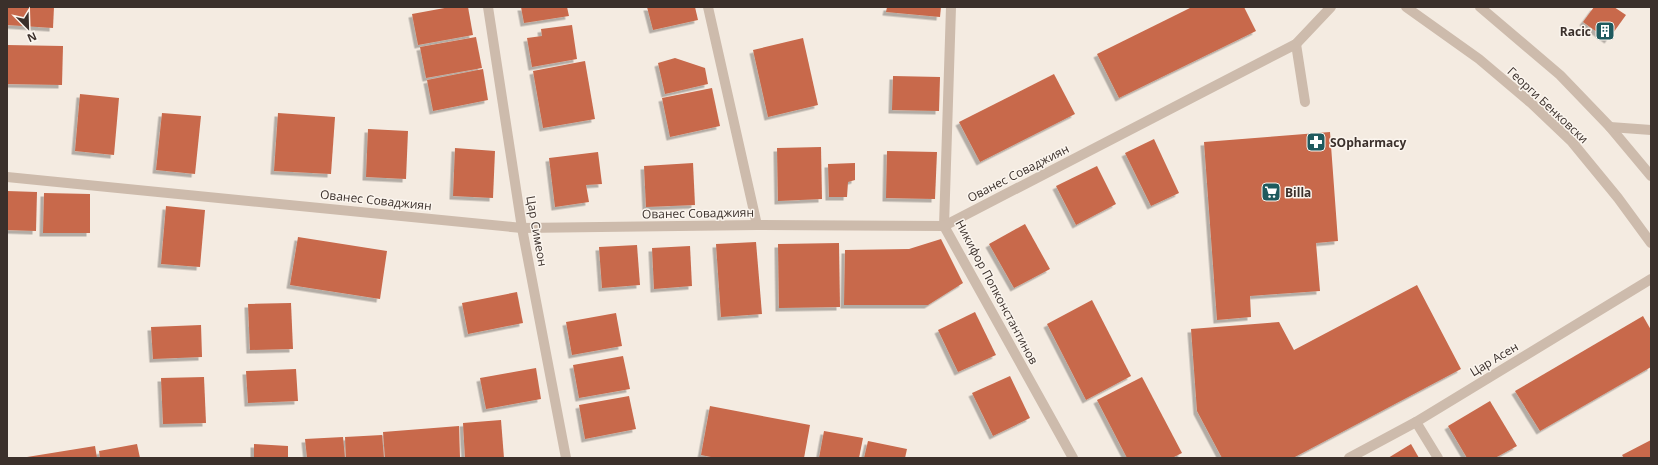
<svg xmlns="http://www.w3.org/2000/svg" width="1658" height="465" font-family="'Open Sans',sans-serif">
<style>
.building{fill:#c8694b;filter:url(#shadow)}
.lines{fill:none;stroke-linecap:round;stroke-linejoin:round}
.minor{stroke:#cdbbac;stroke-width:10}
.labels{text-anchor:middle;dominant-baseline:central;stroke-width:3;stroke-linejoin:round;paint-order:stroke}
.poi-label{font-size:12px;font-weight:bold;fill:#3b302b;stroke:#fbf5ee;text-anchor:start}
.street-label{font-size:12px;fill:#3b302b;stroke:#fbf5ee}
</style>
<defs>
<filter id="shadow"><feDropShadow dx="-3.5" dy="3.5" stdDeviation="0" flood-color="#0004"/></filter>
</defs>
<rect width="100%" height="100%" fill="#f4ebe1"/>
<g class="building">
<path d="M7,7H54L53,28L7,25Z"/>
<path d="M450,7H468L473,35L418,45L412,14Z"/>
<path d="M521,7H567L569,16L524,23Z"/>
<path d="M647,7H695L698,20L653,30Z"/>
<path d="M887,7H941L940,17L886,12Z"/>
<path d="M1192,7H1244L1256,31L1119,98L1097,54Z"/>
<path d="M1594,7H1614L1626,15L1608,40L1583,22Z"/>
<path d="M572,25L577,59L532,67L527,38L542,36L541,29Z"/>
<path d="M476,37L482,68L426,78L420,47Z"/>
<path d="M803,38L818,105L768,117L753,50Z"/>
<path d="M7,45L63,46L62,85L7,84Z"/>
<path d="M675,58L705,68L708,84L665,94L658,63Z"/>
<path d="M585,61L595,119L543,128L533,71Z"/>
<path d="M483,69L488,100L433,111L427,80Z"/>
<path d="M1054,74L1075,114L980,162L959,122Z"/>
<path d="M893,76L940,77L939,111L892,110Z"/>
<path d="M712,88L720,126L670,137L662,98Z"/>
<path d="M80,94L119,98L114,155L75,151Z"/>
<path d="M162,113L201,116L195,174L156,170Z"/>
<path d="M278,113L335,117L331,174L274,171Z"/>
<path d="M368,129L408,131L406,179L366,177Z"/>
<path d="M1330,132L1338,241L1316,243L1320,291L1250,296L1251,317L1217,320L1204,142Z"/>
<path d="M1154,139L1179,193L1151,206L1125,153Z"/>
<path d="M821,147L822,199L778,201L777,148Z"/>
<path d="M455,148L495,151L493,198L453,196Z"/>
<path d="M887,151L937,152L935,199L886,198Z"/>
<path d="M598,152L602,184L586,185L589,202L555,207L549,158Z"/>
<path d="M693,163L695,205L646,207L644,166Z"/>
<path d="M855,163V180L848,182L847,197H829L828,164Z"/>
<path d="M1097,166L1116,204L1076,225L1056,186Z"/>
<path d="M7,191L37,192L36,231L7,230Z"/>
<path d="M44,193L90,194V233H43Z"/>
<path d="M166,206L205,210L200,267L161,264Z"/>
<path d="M1025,224L1050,269L1014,288L989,244Z"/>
<path d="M298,237L387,251L380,299L290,285Z"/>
<path d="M941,239L963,283L928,305H844L845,250L909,249Z"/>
<path d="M756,242L762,314L721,317L716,244Z"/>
<path d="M839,243L840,307L779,308L778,244Z"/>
<path d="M637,245L640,285L602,288L599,247Z"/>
<path d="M690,246L692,286L654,289L652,248Z"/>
<path d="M1417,285L1461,369L1293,458H1222L1197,411L1191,329L1279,322L1294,350Z"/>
<path d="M517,292L523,323L468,334L462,303Z"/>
<path d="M1092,300L1131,376L1086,400L1047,324Z"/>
<path d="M291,303L293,349L250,350L248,304Z"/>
<path d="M975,312L996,355L958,372L938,330Z"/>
<path d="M616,313L622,346L572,355L566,322Z"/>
<path d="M1643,316L1651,330V367L1540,431L1515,391Z"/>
<path d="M201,325L202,357L153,359L151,327Z"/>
<path d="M623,356L630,389L579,398L573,365Z"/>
<path d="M536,368L541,399L486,409L480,378Z"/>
<path d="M296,369L298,401L248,403L246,371Z"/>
<path d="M1010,376L1030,418L993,436L972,393Z"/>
<path d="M204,377L206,423L163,424L161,378Z"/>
<path d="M1142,377L1182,453L1172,458H1127L1097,400Z"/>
<path d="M629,396L636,429L585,439L579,405Z"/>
<path d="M1490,401L1517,446L1495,458H1467L1448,426Z"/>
<path d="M710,406L810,425L804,458H716L701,455Z"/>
<path d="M501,420L504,458H465L463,423Z"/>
<path d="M459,426L460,458H385L383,432Z"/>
<path d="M824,431L863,438L859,458H819Z"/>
<path d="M382,435L384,458H346L345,437Z"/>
<path d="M343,437L345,458H307L305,439Z"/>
<path d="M1651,440V458H1624L1622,455Z"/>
<path d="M868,441L907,449L905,458H864Z"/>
<path d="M137,444L140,458H100L99,451Z"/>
<path d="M254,444L288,446V458H254Z"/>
<path d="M1411,444L1419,458H1388Z"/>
<path d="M95,446L97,458H27V457Z"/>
</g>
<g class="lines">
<g class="minor">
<path d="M488,7L522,228L566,458"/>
<path d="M708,7L757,225"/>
<path d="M951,7L944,226L1073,458"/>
<path d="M1406,7L1479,59L1531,103L1572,142L1618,198L1651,243"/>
<path d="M1480,7L1560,75L1610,127L1651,176"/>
<path d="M1296,44L1305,102"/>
<path d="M1610,127L1651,130"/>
<path d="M7,177L522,228L757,225L944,226L1296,44L1331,7"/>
<path d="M1416,422L1438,458"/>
<path d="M1349,458L1416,422L1651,279"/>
</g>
</g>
<defs>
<g id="building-square" transform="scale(1)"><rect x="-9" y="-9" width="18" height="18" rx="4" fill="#1f5a5e" stroke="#fbf5ee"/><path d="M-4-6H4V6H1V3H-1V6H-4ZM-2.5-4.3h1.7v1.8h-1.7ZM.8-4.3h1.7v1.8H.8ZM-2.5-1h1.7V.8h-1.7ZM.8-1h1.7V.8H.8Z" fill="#fff"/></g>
<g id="pharmacy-square" transform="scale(1)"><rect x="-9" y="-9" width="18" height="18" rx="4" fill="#1f5a5e" stroke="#fbf5ee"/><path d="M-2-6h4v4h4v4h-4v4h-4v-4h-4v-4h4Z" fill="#fff"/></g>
<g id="supermarket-square" transform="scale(1)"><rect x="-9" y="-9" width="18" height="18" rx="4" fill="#1f5a5e" stroke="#fbf5ee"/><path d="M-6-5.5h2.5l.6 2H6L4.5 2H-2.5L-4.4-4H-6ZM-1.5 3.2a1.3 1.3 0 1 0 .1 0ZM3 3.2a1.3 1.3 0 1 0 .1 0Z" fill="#fff"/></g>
</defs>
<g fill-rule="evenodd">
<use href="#building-square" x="1605" y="31"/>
<use href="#pharmacy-square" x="1316" y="142"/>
<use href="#supermarket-square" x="1271" y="192"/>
</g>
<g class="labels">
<g class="poi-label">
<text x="1591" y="31" text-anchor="end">Racic</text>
<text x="1330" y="142">SOpharmacy</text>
<text x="1285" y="192">Billa</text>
</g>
<g class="street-label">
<text transform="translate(1548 105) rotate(43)">Георги Бенковски</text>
<text transform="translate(1018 173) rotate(-27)">Ованес Соваджиян</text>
<text transform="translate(376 200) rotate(6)">Ованес Соваджиян</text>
<text transform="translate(698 213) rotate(-1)">Ованес Соваджиян</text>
<text transform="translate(537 231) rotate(80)">Цар Симеон</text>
<text transform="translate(997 292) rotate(62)">Никифор Попконстантинов</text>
<text transform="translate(1494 359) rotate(-31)">Цар Асен</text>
</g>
</g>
<rect width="1658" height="465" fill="none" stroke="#3b302b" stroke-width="16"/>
<g transform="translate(28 28) rotate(157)" stroke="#fbf5ee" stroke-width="3" paint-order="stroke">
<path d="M0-3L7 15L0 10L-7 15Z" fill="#3b302b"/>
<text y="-6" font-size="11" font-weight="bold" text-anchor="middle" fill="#3b302b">N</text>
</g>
</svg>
